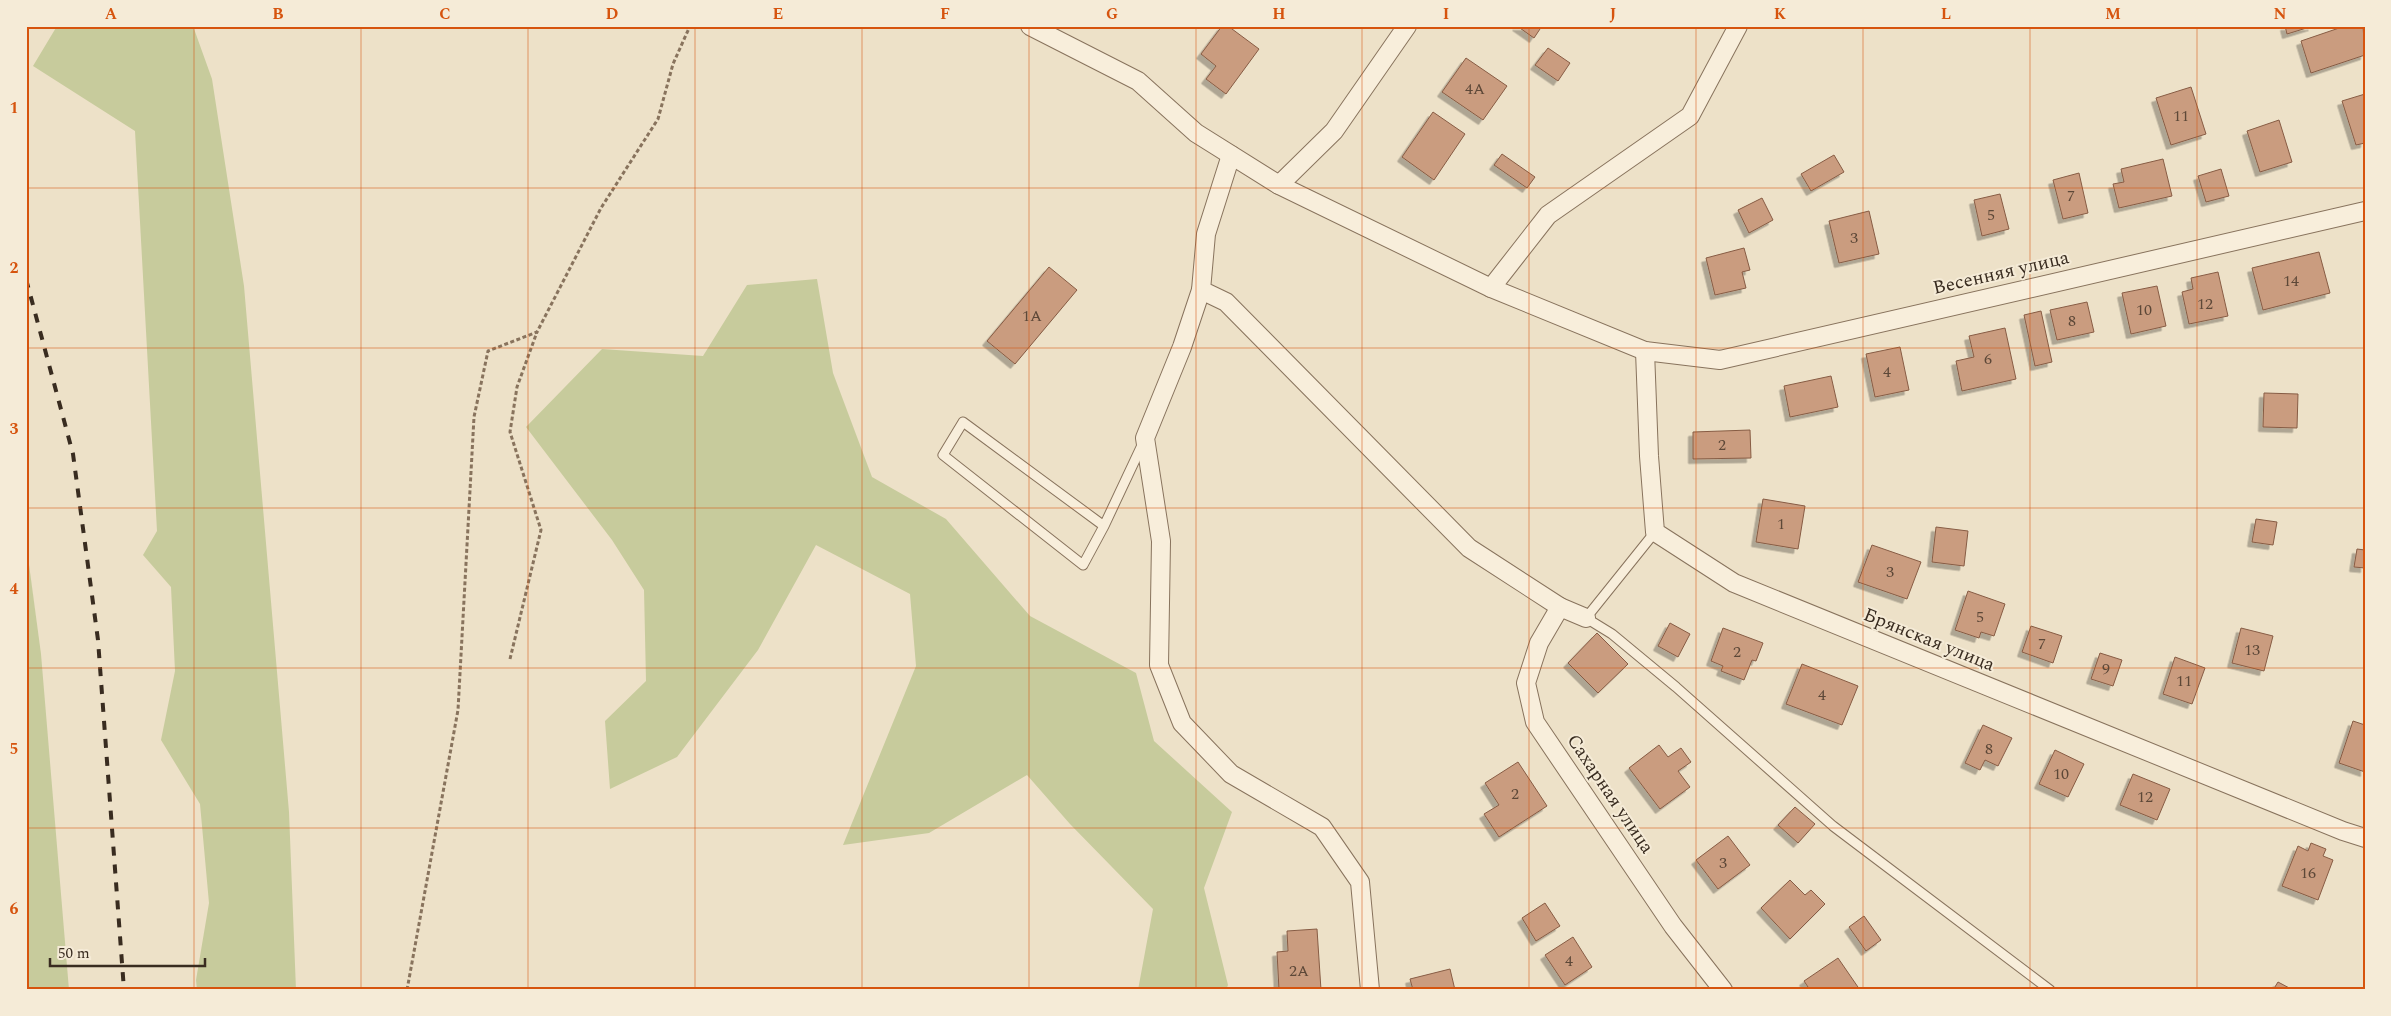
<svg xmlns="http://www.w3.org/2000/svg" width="2391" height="1016" font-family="Spectral,serif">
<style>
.green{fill:#c7cb9c}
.building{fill:#ca9c7f;stroke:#875c44;filter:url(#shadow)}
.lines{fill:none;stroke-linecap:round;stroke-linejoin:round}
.lane-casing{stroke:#88735d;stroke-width:11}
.street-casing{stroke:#88735d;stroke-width:20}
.path{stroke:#88735d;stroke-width:3;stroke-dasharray:4 2.5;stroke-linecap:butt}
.lane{stroke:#f8eedb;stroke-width:9}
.street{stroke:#f8eedb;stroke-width:18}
.rail{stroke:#392c20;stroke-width:4;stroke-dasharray:9 9;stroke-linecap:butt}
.grid{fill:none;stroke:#d6540e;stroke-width:1;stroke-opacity:0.55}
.labels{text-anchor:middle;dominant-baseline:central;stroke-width:4;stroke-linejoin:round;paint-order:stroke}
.number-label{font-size:16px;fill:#5d4838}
.street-label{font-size:19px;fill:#392c20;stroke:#f5ebd7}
.neatline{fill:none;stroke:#d6540e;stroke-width:2}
.grid-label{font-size:16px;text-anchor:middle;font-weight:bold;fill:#d6540e}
</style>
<defs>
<filter id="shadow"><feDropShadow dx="-4.5" dy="4.5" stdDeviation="0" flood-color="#0004"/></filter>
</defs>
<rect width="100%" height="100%" fill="#ede1c8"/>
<g class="green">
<path d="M57,26H193L212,79L244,286L289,812L296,990H197L196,980L209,903L200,804L161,740L175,671L171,587L143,555L157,531L135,131L33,66Z"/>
<path d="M817,279L833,373L872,477L946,519L1030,616L1136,673L1154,741L1232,812L1204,888L1228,985L1226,990H1138L1153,909L1070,824L1027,775L929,833L843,845L916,666L910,594L816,545L758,650L677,757L610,789L605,721L646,681L644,590L612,540L526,427L602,349L703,356L747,285Z"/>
<path d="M26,542L41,654L69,990H26Z"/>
</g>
<g class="building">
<path d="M1222,26H1228L1259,49L1226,94L1206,79L1216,66L1201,54Z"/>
<path d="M1517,26H1542L1534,38Z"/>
<path d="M2285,26H2313L2287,34Z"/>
<path d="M2345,26H2363L2365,55L2311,73L2301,41Z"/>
<path d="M1548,48L1570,63L1558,81L1535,65Z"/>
<path d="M1466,58L1507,86L1483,120L1442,92Z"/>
<path d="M2191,87L2206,134L2171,145L2156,98Z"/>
<path d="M2365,94V143L2356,145L2342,101Z"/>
<path d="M1433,112L1465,134L1434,180L1402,157Z"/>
<path d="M2279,120L2292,162L2260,172L2247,131Z"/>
<path d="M1502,154L1535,177L1527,188L1494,165Z"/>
<path d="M1834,155L1844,172L1811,191L1801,174Z"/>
<path d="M2163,159L2172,196L2119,208L2113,184L2124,182L2121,169Z"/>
<path d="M2221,169L2229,196L2206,202L2198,176Z"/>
<path d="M2079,173L2088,213L2063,219L2053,180Z"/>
<path d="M2000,194L2009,229L1982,236L1974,200Z"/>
<path d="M1762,198L1773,220L1749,233L1738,210Z"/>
<path d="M1869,211L1879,254L1839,263L1829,221Z"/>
<path d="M1744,248L1750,270L1742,272L1746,288L1715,295L1706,258Z"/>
<path d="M2319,252L2330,293L2263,310L2252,268Z"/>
<path d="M1049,267L1077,290L1015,364L987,341Z"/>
<path d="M2218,272L2228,316L2189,324L2182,292L2193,289L2191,278Z"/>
<path d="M2157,286L2166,326L2131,334L2122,293Z"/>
<path d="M2087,302L2094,332L2057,340L2050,310Z"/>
<path d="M2041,311L2052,362L2035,366L2024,315Z"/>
<path d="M2005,328L2016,379L1962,391L1956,361L1974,357L1969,336Z"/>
<path d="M1900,347L1909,390L1875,397L1866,354Z"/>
<path d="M1831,376L1838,407L1790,417L1784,386Z"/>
<path d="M2264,393L2298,394L2297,428L2263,427Z"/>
<path d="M1750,430L1751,458L1693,459V432Z"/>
<path d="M1763,499L1805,506L1798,549L1756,542Z"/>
<path d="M2256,519L2277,522L2273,545L2252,542Z"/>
<path d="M1936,527L1968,531L1964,566L1932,562Z"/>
<path d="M1872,545L1921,562L1907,599L1858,582Z"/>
<path d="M2357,549L2365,550V568L2354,567Z"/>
<path d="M1968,591L2005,604L1994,636L1981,632L1979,638L1955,630Z"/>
<path d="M1670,623L1690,634L1678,657L1658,646Z"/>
<path d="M2031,626L2062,636L2053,663L2022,652Z"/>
<path d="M1723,628L1763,643L1756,661L1752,660L1744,680L1721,671L1723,666L1711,661Z"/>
<path d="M2241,628L2273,636L2264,671L2232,663Z"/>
<path d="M1597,633L1628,664L1598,693L1568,663Z"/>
<path d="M2100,653L2122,660L2113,686L2091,679Z"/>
<path d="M2175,657L2205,668L2192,704L2163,694Z"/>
<path d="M1802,664L1858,686L1842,725L1786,704Z"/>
<path d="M2353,721L2365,725V772L2339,763Z"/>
<path d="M1983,725L2012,738L1998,766L1985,760L1980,770L1965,763Z"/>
<path d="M1659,745L1668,757L1681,748L1691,762L1678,771L1690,787L1660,809L1629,768Z"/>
<path d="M2055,750L2084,764L2068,797L2039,784Z"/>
<path d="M1518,762L1547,806L1499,837L1484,814L1499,805L1485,783Z"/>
<path d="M2133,774L2170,789L2157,820L2120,805Z"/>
<path d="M1795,807L1815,824L1798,843L1778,825Z"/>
<path d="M1728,836L1750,865L1718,889L1696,860Z"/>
<path d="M2311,843L2326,849L2323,856L2333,860L2318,900L2282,886L2298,846L2308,851Z"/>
<path d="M1790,880L1805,895L1811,890L1825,904L1790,939L1761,908Z"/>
<path d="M1545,903L1560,926L1536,941L1522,918Z"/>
<path d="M1864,916L1881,940L1866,951L1849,927Z"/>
<path d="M1317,929L1321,990H1279L1277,952L1288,951L1287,931Z"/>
<path d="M1573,937L1592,967L1565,985L1545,955Z"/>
<path d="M1838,958L1860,990H1810L1804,981Z"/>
<path d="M1450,969L1455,990H1413L1410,979Z"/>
<path d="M2278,982L2293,990H2273Z"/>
</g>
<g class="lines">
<g class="lane-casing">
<g id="lane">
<path d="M1104,526L963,422L943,455L1083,565L1104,526L1143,443"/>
<path d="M1655,532L1586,618L1612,634L1676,687L1833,826L2050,990"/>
</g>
</g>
<g class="street-casing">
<g id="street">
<path d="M1030,26L1138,81L1196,133L1279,185L1491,288L1645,351L1720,360L2365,211"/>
<path d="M1231,155L1206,234L1201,290L1226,302L1469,548L1560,607L1586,618"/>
<path d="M1279,185L1334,131L1407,26"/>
<path d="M1491,288L1548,215L1690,116L1738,26"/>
<path d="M1201,290L1182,347L1145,438L1161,541L1159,665L1182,723L1231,774L1322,827L1360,882L1370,990"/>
<path d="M1645,351L1649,456L1655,532L1734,583L2343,831L2365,838"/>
<path d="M1560,607L1539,643L1526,683L1535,722L1673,926L1723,990"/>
</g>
</g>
<g class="path">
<path d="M510,659L541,530L510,432L517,387L537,332"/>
<path d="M407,990L458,710L474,417L488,351L537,332L601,208L658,119L673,64L690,26"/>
</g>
<use href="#lane" class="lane"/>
<use href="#street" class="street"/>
<path class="rail" d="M26,279L73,454L98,640L124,990"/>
</g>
<path class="grid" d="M194,26V990M361,26V990M528,26V990M695,26V990M862,26V990M1029,26V990M1196,26V990M1362,26V990M1529,26V990M1696,26V990M1863,26V990M2030,26V990M2197,26V990M26,188H2365M26,348H2365M26,508H2365M26,668H2365M26,828H2365"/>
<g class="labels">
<g class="number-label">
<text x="1475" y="89">4А</text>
<text x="2181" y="116">11</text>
<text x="2071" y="196">7</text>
<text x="1991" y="215">5</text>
<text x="1854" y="238">3</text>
<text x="2291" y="281">14</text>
<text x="2205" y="304">12</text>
<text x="2144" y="310">10</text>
<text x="1032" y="316">1А</text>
<text x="2072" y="321">8</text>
<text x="1988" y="359">6</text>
<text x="1887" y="372">4</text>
<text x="1722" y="445">2</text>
<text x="1781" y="524">1</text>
<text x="1890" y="572">3</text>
<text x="1980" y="617">5</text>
<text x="2042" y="644">7</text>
<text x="2252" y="650">13</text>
<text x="1737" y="652">2</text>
<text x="2106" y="669">9</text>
<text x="2184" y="681">11</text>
<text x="1822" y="695">4</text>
<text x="1989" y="749">8</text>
<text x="2061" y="774">10</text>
<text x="1515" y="794">2</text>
<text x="2145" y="797">12</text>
<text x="1723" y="863">3</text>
<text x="2308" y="873">16</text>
<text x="1569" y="961">4</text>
<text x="1299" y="971">2А</text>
</g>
<g class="street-label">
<text transform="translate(2001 273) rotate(-13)">Весенняя улица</text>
<text transform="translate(1929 640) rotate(22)">Брянская улица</text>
<text transform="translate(1610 794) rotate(56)">Сахарная улица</text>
</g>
</g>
<rect width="2391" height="1016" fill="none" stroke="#f5ebd7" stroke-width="55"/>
<path d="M50 958v8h155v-8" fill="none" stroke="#392c20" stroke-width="2.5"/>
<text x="58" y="958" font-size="15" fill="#392c20" stroke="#f5ebd7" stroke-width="4" paint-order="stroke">50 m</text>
<rect x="28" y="28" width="2336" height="960" class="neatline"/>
<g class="grid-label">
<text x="111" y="19">A</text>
<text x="278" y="19">B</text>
<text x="445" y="19">C</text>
<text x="612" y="19">D</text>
<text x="778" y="19">E</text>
<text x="945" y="19">F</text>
<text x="1112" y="19">G</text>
<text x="1279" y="19">H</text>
<text x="1446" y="19">I</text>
<text x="1613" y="19">J</text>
<text x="1780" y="19">K</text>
<text x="1946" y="19">L</text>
<text x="2113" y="19">M</text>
<text x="2280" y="19">N</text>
<text x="14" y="113">1</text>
<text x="14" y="273">2</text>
<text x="14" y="434">3</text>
<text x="14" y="594">4</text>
<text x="14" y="754">5</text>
<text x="14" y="914">6</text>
</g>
</svg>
